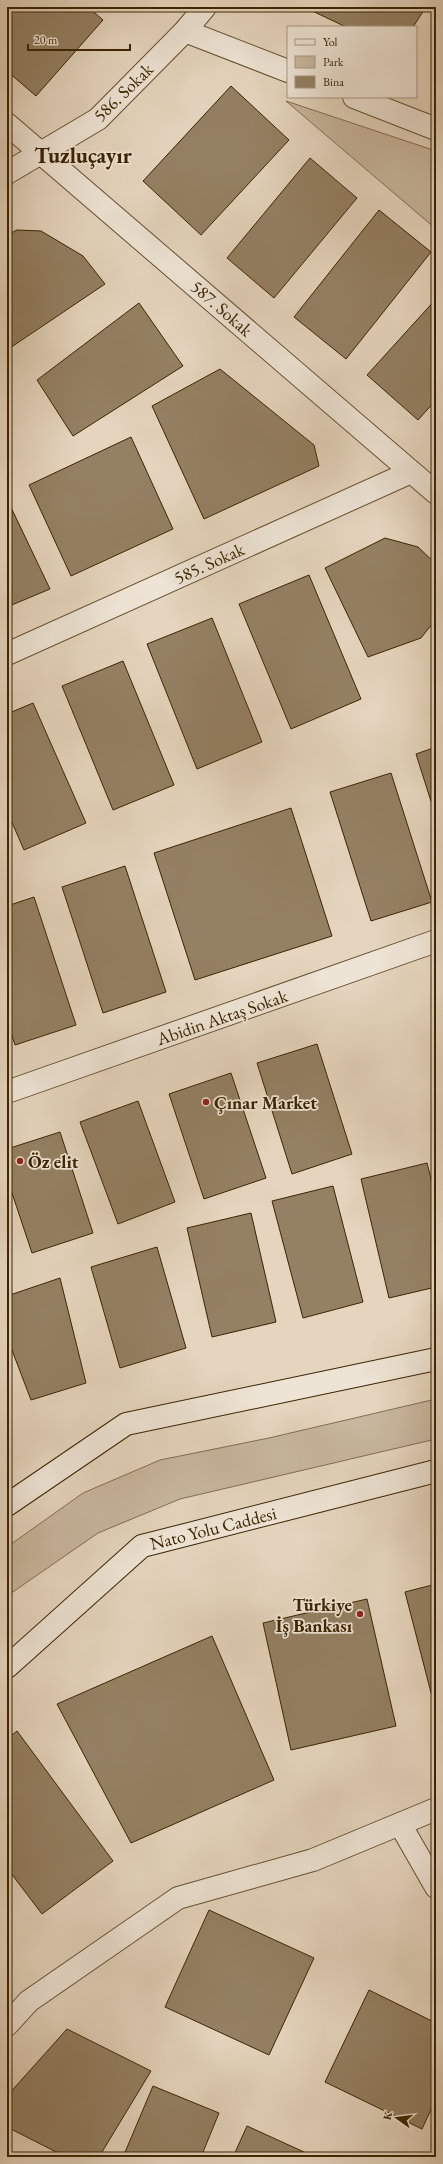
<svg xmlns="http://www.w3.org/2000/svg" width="443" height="2164" font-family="'EB Garamond',serif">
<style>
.green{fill:#c8b79e;stroke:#826e50}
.building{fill:#948063;stroke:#3c2401}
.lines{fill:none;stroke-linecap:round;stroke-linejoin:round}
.minor-casing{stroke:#665030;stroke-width:24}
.secondary-casing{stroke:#3c2401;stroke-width:24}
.minor{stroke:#eee4d5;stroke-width:22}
.secondary{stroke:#eee4d5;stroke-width:22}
.poi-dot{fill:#8f2418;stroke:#eee4d5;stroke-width:1.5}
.labels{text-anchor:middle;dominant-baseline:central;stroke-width:3.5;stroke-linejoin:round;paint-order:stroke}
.street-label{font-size:18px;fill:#3c2401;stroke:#eee4d5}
.poi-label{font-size:18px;font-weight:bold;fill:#3c2401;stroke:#eee4d5;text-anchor:start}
.district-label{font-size:22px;font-weight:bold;fill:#3c2401;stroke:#eee4d5}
</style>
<rect width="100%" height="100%" fill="#e5d5be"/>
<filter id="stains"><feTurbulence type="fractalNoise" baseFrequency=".005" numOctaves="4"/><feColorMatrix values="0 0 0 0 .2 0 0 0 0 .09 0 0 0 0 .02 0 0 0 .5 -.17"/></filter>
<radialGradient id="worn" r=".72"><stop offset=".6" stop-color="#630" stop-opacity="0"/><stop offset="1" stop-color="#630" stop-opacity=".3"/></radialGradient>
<g class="green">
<path d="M286,101L436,151V229Z"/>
<path d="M436,1399V1439L180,1499L98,1533L7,1596V1547L83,1493L160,1460L269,1438Z"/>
</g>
<g class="building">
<path d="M7,7H88L103,20L36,96L7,71Z"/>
<path d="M304,7H426L413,27H346Z"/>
<path d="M231,86L289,140L201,235L143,181Z"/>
<path d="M310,158L357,198L274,298L227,258Z"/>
<path d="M379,210L431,252L346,359L294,317Z"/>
<path d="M17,230L41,231L83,256L105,284L7,350V235Z"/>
<path d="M436,299V400L418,420L367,375Z"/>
<path d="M139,303L183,366L73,436L37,380Z"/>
<path d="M220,369L314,445L319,466L204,519L152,406Z"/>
<path d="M131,437L173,529L71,576L29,485Z"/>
<path d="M7,499L50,589L7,607Z"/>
<path d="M385,538L418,547L436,564V619L421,638L368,657L325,568Z"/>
<path d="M309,575L361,699L291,729L239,604Z"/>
<path d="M212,618L262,742L197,769L147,644Z"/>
<path d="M123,661L174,785L113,810L62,686Z"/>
<path d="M33,703L86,823L24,850L7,811V714Z"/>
<path d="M436,747V817L416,754Z"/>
<path d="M391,773L432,902L371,921L330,792Z"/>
<path d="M291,808L332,936L195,980L154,853Z"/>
<path d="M125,866L166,992L103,1013L62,887Z"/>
<path d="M34,897L76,1025L15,1045L7,1021V906Z"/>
<path d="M317,1044L352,1154L292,1174L257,1063Z"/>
<path d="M231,1073L266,1178L204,1199L169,1094Z"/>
<path d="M138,1101L175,1202L118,1224L80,1122Z"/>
<path d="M60,1132L93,1233L32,1253L7,1178V1149Z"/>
<path d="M427,1163L436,1199V1287L389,1298L361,1179Z"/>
<path d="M333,1186L363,1302L303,1318L272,1201Z"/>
<path d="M251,1213L276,1322L212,1337L187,1228Z"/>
<path d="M157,1247L186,1348L120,1368L91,1267Z"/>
<path d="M60,1278L86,1383L31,1400L7,1337V1296Z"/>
<path d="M436,1584V1712L405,1592Z"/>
<path d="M367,1599L396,1726L291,1750L263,1623Z"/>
<path d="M212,1636L274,1780L131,1843L57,1704Z"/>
<path d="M17,1731L113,1861L42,1914L7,1868V1739Z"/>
<path d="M209,1910L314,1958L269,2055L165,2007Z"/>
<path d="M369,1990L436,2023V2099L422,2129L325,2082Z"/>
<path d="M67,2029L151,2071L99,2157H66L7,2127V2096Z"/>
<path d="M153,2086L219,2113L201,2157H123Z"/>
<path d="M247,2126L315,2157H233Z"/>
</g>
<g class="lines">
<g class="minor-casing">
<g id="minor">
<path d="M185,31L288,71"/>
<path d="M354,97L436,129"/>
<path d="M7,124L436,493"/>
<path d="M7,173L98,119L185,31L205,7"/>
<path d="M7,654L411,472"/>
<path d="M7,1092L436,941"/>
<path d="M400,1824L436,1887"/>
<path d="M7,2025L29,2001L178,1898L313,1860L436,1809"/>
</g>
</g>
<g class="secondary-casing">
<g id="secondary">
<path d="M7,1505L126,1424L436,1359"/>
<path d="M7,1667L142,1546L436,1471"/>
</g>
</g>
<use href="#minor" class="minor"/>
<use href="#secondary" class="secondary"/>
</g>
<g class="poi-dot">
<circle cx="206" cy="1102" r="4"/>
<circle cx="20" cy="1161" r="4"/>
<circle cx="360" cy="1614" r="4"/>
</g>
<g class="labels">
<g class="street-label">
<text transform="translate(123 92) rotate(-44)">586. Sokak</text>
<text transform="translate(222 308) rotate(41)">587. Sokak</text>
<text transform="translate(209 563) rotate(-24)">585. Sokak</text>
<text transform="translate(222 1017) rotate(-19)">Abidin Aktaş Sokak</text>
<text transform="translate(213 1528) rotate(-14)">Nato Yolu Caddesi</text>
</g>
<g class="poi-label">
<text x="214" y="1102">Çınar Market</text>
<text x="28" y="1161">Öz elit</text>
<text x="352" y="1604" text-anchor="end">Türkiye<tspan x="352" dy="21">İş Bankası</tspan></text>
</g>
<g class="district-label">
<text x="83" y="155">Tuzluçayır</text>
</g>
</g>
<rect width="443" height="2164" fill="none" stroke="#e5d5be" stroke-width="24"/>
<rect x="8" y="8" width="427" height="2148" fill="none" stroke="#3c2401" stroke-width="2"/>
<rect x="12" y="12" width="419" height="2140" fill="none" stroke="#3c2401"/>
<rect x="287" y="26" width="130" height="72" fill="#eee4d5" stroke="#a79780"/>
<rect x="295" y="39" width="20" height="6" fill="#eee4d5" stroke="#a79780"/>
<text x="323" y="46" font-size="12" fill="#3c2401">Yol</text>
<rect x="295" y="56" width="20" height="12" fill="#c8b79e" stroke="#a79780"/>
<text x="323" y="66" font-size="12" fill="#3c2401">Park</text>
<rect x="295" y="76" width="20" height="12" fill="#948063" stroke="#a79780"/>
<text x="323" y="86" font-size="12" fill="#3c2401">Bina</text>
<g transform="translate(397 2118) rotate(284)" stroke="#eee4d5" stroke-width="3" paint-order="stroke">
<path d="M0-3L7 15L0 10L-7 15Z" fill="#3c2401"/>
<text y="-6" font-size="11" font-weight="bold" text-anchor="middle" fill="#3c2401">K</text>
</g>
<path d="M28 44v6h102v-6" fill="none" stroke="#3c2401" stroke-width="2"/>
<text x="34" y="44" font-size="12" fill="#3c2401" stroke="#eee4d5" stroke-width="3" paint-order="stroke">20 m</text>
<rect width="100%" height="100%" filter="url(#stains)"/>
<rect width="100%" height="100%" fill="url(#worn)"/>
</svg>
